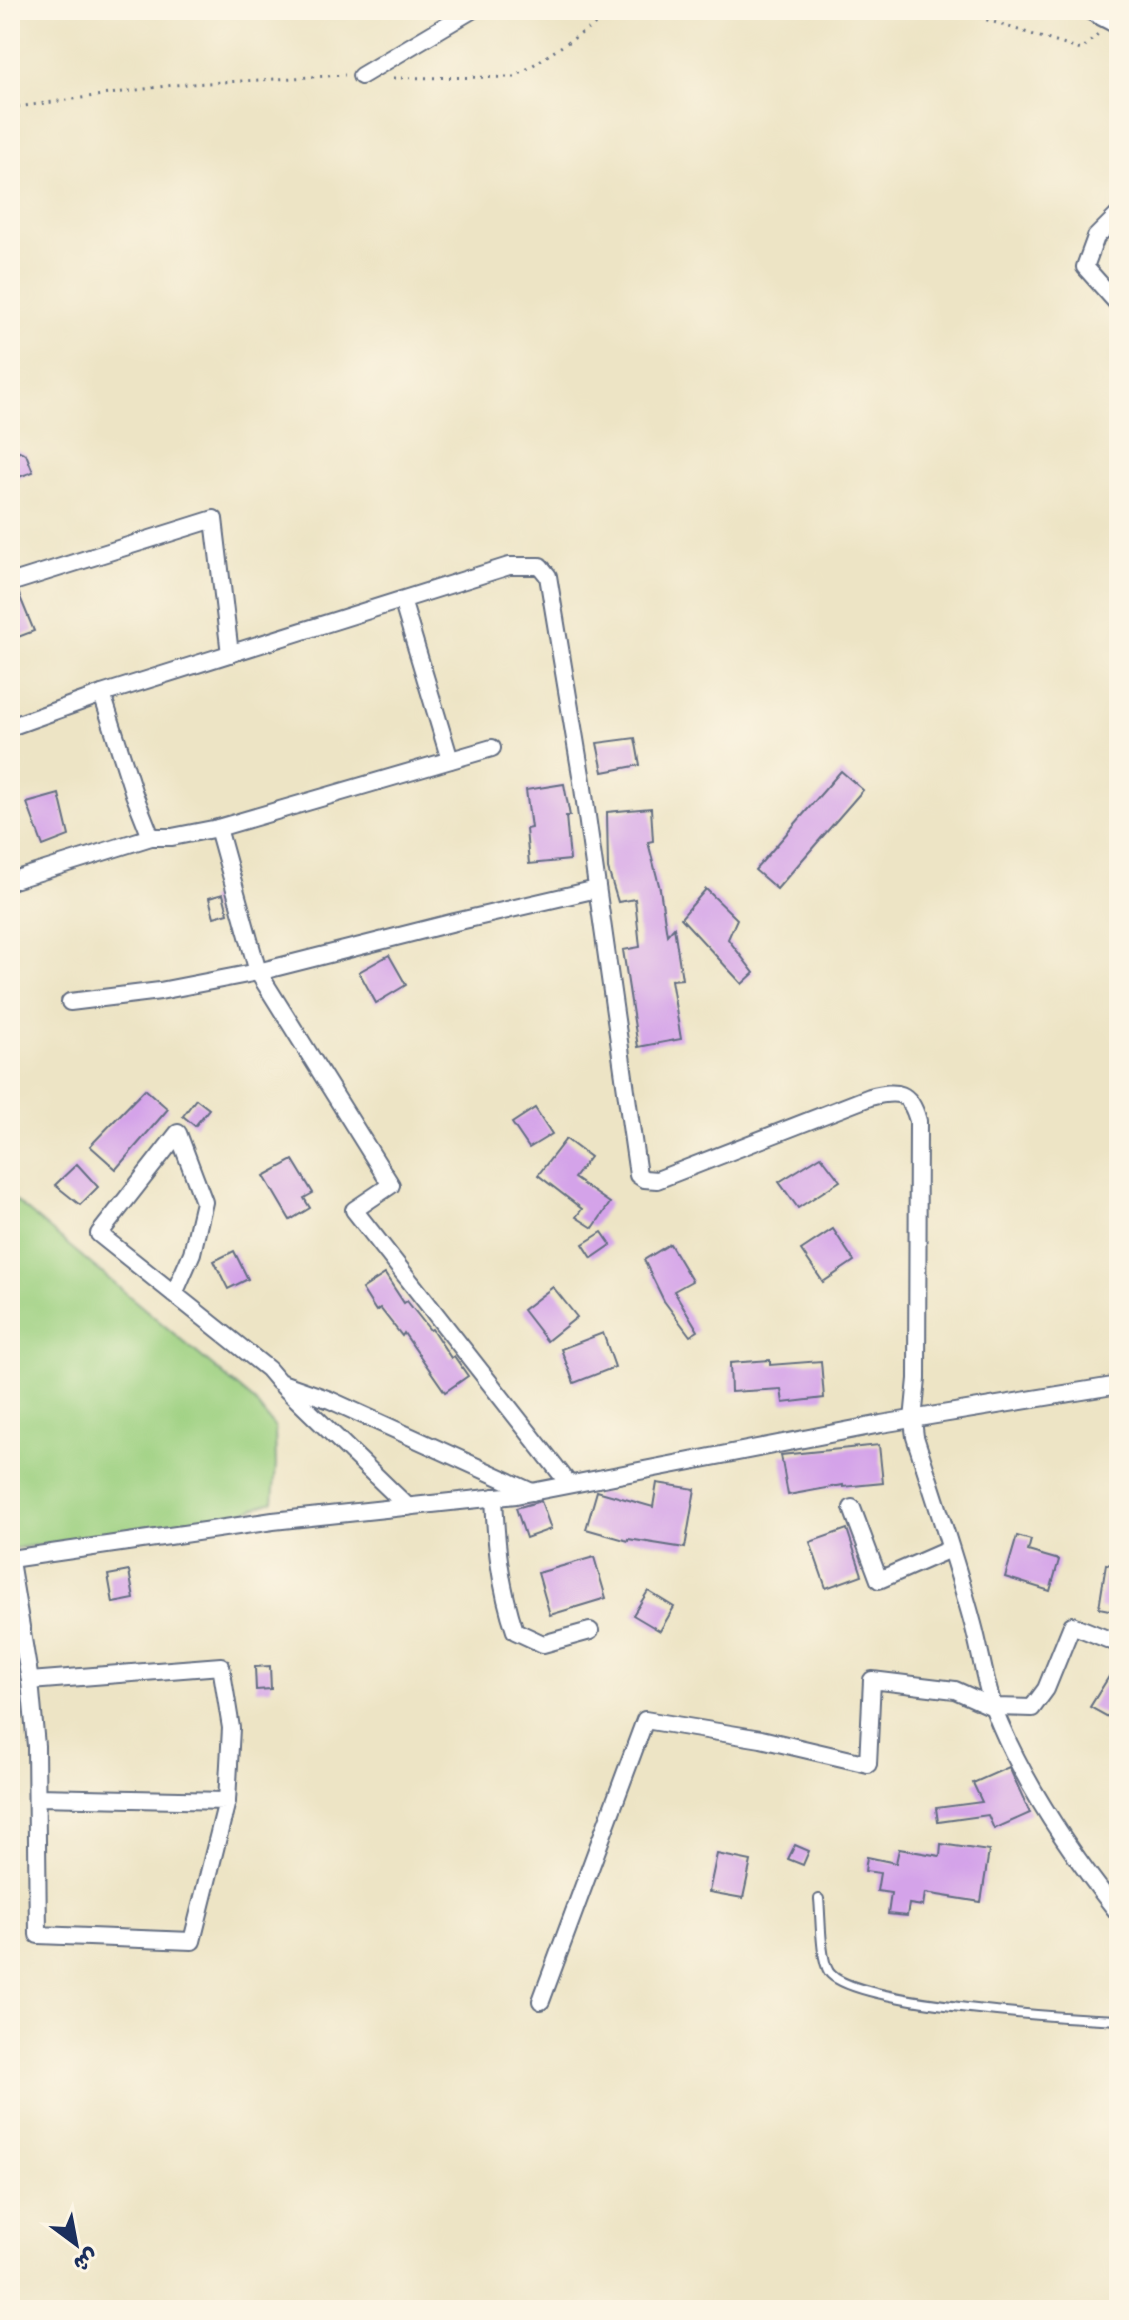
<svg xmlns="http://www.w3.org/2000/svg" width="1129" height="2320" font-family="'Playpen Sans','Playpen Sans Arabic',sans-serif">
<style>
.green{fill:#9cd080;stroke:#5c806f;stroke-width:2}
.building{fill:#d4a3e9}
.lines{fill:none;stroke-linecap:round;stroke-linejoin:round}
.service-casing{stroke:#646e82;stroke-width:12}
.minor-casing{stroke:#646e82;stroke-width:20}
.path{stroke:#646e82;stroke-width:3;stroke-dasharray:2 6;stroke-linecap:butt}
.service{stroke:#fff;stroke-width:8}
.minor{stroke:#fff;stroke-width:16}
</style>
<rect width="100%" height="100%" fill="#fcf5e5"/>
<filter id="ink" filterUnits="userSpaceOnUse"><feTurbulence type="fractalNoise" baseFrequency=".0125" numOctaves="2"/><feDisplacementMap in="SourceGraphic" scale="16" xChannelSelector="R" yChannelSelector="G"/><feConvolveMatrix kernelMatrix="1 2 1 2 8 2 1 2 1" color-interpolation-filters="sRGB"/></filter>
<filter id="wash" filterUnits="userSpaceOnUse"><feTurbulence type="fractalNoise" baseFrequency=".006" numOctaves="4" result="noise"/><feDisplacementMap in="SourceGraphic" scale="32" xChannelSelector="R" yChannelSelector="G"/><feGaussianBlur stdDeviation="1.8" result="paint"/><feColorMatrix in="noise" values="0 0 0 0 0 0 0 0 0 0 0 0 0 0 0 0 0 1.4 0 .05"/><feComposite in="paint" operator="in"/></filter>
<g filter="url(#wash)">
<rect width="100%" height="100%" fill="#ede4c5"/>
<path class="green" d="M10,1196L253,1400L275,1428L276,1465L273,1501L231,1517L10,1549Z"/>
<g id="blocks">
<g class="building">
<path d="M10,447L26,454L33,472L10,480Z"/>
<path d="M18,592L34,631L10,640V594Z"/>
<path d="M635,738L640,765L603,772L597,743Z"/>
<path d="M841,771L863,790L777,889L755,870Z"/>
<path d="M564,784L570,816H566L570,860L529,864L526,829L531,828L526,790Z"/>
<path d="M59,794L69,836L43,846L27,803Z"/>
<path d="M651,808L653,841L648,842L660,889L667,935L674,927L682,979L671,980L681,1039L638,1047L623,950L640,947L635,899L618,902L608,869L607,812Z"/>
<path d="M706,889L737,919L728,939L754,973L742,984L681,918Z"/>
<path d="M223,894L228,913L214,917L209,898Z"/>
<path d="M389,955L406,985L376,1003L359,972Z"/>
<path d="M145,1089L168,1109L116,1169L90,1146Z"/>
<path d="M196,1099L209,1109L195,1126L183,1116Z"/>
<path d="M535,1108L552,1134L529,1148L512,1123Z"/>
<path d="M566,1139L590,1157L574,1178L610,1203L593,1228L576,1217L582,1209L538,1175Z"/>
<path d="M821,1156L840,1181L798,1208L779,1182Z"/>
<path d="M293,1160L313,1193L304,1198L310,1208L290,1220L264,1176Z"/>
<path d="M77,1164L98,1187L80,1205L55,1185Z"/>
<path d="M833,1229L854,1261L823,1282L801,1250Z"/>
<path d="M602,1232L611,1245L592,1258L583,1244Z"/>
<path d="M670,1244L692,1281L674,1291L698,1331L690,1336L664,1301L644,1260Z"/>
<path d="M234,1251L248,1279L228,1289L214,1261Z"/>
<path d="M385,1274L404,1303L407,1301L430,1330L432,1329L451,1358L454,1356L468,1376L445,1392L404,1333L402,1336L380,1308L376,1311L362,1289Z"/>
<path d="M553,1287L577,1317L547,1341L523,1310Z"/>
<path d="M603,1333L615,1367L574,1383L561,1349Z"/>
<path d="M770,1360V1365L821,1361L824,1398L783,1403L781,1389L731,1392L730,1363Z"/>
<path d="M879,1445L883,1483L843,1487V1485L788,1495L781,1455Z"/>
<path d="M657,1483L695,1489L685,1548L628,1539V1541L586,1529L597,1491L653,1507Z"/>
<path d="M541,1501L551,1529L526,1538L516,1508Z"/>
<path d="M847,1529L862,1575L826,1588L810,1542Z"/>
<path d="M1017,1536L1031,1540L1028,1551L1059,1560L1050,1591L1005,1577Z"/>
<path d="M594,1557L606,1598L550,1615L538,1573Z"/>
<path d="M1106,1564L1119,1566V1612L1099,1608Z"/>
<path d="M129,1571L134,1599L113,1603L108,1575Z"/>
<path d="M648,1591L674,1607L660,1631L633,1615Z"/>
<path d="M270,1666L271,1689L256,1690L255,1667Z"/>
<path d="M1110,1675L1119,1681V1723L1090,1707Z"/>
<path d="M1009,1767L1030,1813L994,1829L988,1815L938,1822L936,1808L982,1802L973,1783Z"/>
<path d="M941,1844L989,1851L981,1902L925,1893L923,1906L909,1904L907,1916L888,1914L891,1893L877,1891L880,1873L865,1871L867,1857L896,1863L899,1849L940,1856Z"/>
<path d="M795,1845L809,1851L803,1865L788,1859Z"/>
<path d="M717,1854L751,1861L743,1898L709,1892Z"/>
</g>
</g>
</g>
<g filter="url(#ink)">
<use href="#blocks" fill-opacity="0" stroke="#646e82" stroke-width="2"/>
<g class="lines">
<g class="service-casing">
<path id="service" d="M819,1899C821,1917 820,1958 829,1972C852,2005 1072,2018 1119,2020"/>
</g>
<g class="minor-casing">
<g id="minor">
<path d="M1088,10L1119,26"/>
<path d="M361,76L472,10"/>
<path d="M1119,214L1096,237L1085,267L1119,305"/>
<path d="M10,583L214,519L230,654"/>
<path d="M402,600L450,760"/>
<path d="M102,694L134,794L151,837H172L218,828"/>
<path d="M10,727L102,694L509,566H540L548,576L582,781L638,1175L644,1179L657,1180L870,1097C898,1090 910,1091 918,1121L917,1379L913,1420L915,1437C935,1499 956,1561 973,1624C982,1657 986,1692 1000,1724C1029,1792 1073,1856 1119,1914"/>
<path d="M492,748L218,828L258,972L391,1185L354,1210L569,1484"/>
<path d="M10,881L151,837"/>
<path d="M70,1002L160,991L258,972L451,923L597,889"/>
<path d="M174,1294L192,1253L204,1202L178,1133L99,1234L268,1369L279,1382L330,1400L532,1492"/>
<path d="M283,1386L408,1507"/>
<path d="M494,1497C496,1544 500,1587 515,1631L543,1644L590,1631"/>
<path d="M852,1508L879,1580L950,1549"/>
<path d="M10,1559L273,1521L516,1495L881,1424L1119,1385"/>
<path d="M10,1561L30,1681L36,1746L38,1935L192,1941L227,1801L37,1797"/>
<path d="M30,1681L221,1666L231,1728L227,1801"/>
<path d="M541,2001L645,1720L761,1739L868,1764L872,1680L955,1690L993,1707L1032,1708L1046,1689L1072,1625L1112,1641"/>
</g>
</g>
<g class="path">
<path d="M956,10L1081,50L1099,33"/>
<path d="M393,78L515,77L617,10"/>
<path d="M10,108L173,85L345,75"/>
</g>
<use href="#service" class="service"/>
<use href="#minor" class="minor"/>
</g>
</g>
<rect width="1129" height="2320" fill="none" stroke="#fcf5e5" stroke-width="40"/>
<g transform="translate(76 2244) rotate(148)" stroke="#fcf5e5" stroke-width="6" paint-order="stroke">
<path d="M0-6L14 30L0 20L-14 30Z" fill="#1b2f5e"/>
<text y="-12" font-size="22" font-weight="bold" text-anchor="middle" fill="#1b2f5e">ش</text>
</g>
</svg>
